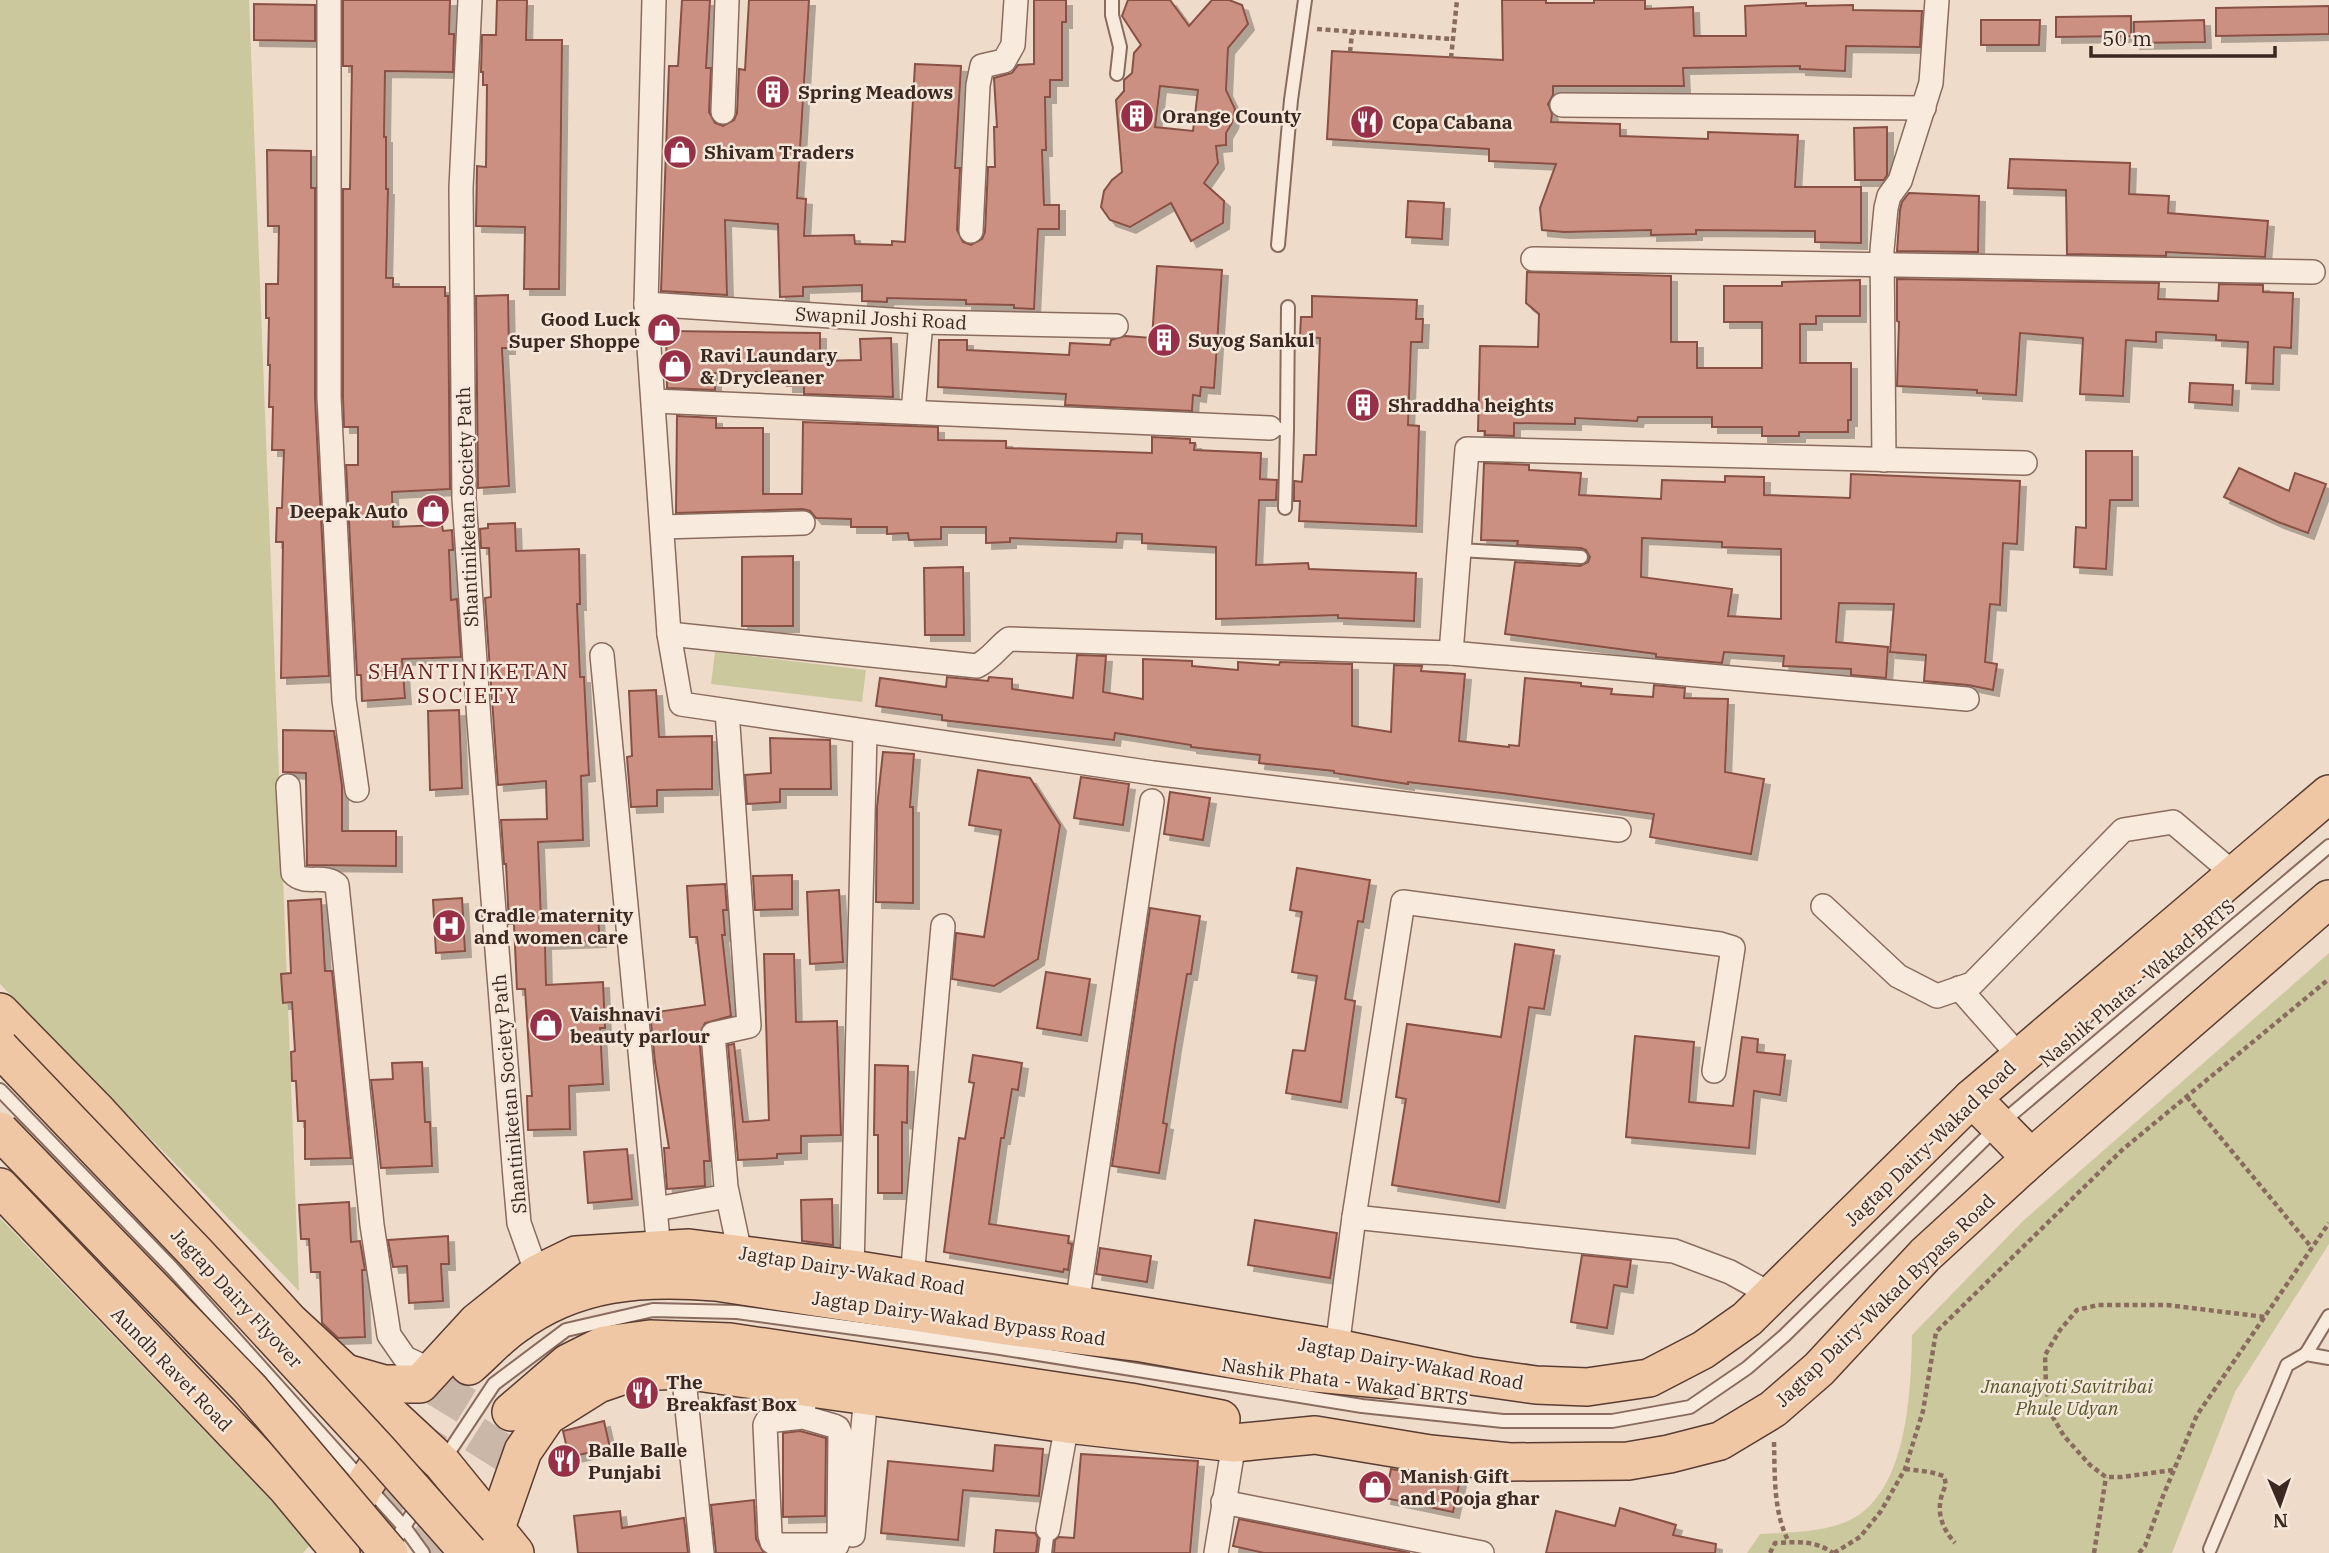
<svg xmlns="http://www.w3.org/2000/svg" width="2329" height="1553" font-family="'IBM Plex Serif',serif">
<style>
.green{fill:#ccc89e}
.building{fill:#cb9081;stroke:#895145;stroke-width:2;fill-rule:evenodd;filter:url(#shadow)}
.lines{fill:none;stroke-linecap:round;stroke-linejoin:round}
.primary-tunnel{stroke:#cab7a8;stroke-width:37;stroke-dasharray:37 18;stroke-linecap:butt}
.lane-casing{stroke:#8a6c5f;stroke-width:16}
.street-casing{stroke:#8a6c5f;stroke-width:26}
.primary-casing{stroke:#593c32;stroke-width:40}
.path{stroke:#8a6c5f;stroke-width:4.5;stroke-dasharray:5 3.5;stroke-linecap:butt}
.lane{stroke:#f8ebdd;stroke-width:12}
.street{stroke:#f8ebdd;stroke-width:23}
.primary{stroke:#efc7a4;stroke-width:37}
.primary-bridge-casing{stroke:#593c32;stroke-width:40;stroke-linecap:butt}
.primary-bridge{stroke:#efc7a4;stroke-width:37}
.labels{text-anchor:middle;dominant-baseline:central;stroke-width:5;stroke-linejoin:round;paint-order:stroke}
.poi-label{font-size:19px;font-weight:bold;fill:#3b2821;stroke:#f5e7d9;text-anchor:start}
.street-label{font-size:19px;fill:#3b2821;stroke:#f5e7d9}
.park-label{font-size:19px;font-style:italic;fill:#555729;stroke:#f5e7d9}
.neighbourhood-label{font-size:21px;letter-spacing:2px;fill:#672222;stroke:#f5e7d9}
</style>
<defs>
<filter id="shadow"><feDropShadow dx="6" dy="6" stdDeviation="0" flood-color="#0004"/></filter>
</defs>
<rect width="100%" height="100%" fill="#eedbca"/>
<g class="green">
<path d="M0,0H249L299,1291L0,984Z"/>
<path d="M715,652L866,670L862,702L711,684Z"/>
<path d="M2329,953V1244L2235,1392L2172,1553H1747L1760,1534C1789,1532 1823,1533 1850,1520C1908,1492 1911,1390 1912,1335L2023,1221Z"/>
<path d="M0,1218L312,1543L303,1553H0Z"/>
</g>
<g class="building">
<path d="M343,0H450L449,34H454L453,72L385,71L384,137H386V189H388L386,278H393V287H445V296H448L450,489L392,492L393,527L442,525L443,531L452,530L453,550H449L451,600L457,599L461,657L402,659L405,698L362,701L361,675H357L346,465H358V427H344L343,397V189H350L352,66H343Z"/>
<path d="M497,0H527L526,40H562L559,289H524L525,227L476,226L477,166L486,167L487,85H483V72H481L482,35H496Z"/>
<path d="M682,0H710L706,68H711L709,112L715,123L723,126L734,120L737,113L739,69L745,70L749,0H809L797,198L806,199L804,236L854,235L855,244L892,245V241L905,242L915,64L961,66L955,168H960L957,230L963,242L971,245L982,239L985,232L988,167H995L994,127H997L994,78L1012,73L1018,65L1034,64V0H1066V22H1062V80H1050V97H1045L1046,150H1042L1044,205H1059V229H1038L1034,309L1014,308V305L966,304V300L887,298V302L862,301V285L803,287V296L780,297L778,224L725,220L727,295L661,291L669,66H678Z"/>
<path d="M1128,0H1170L1189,26L1212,0H1229L1242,5L1248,24L1228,48L1226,90L1235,109L1232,123L1226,133V145L1216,146L1218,163L1204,183L1224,201L1223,223L1191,241L1171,203L1130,227L1110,220L1101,207L1104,191L1112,180L1122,172L1116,100L1124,91V80L1132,73L1134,53L1141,45L1122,16ZM1160,86L1198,90L1193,131L1155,127Z"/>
<path d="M1502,0H1546V3H1594V0H1645V9L1693,7L1694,36H1746L1745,6L1806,3V6L1853,5V10L1922,11L1920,47L1846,46L1845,71L1800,69V66L1683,68L1684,86H1553V95L1548,104L1552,114L1551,122L1620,124V136L1708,139V132L1798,135L1795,187H1861V243L1815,242V231L1696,230V234L1651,235V230L1564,232L1542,230L1540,208L1556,164L1489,161V149L1327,139L1332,51L1503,60Z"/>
<path d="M254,4L315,5V41L254,40Z"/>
<path d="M2329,6V34L2216,36V8Z"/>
<path d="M2131,16V36L2056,37V17Z"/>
<path d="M1981,20H2040L2039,45H1981Z"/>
<path d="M2204,20L2205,42L2134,43V22Z"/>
<path d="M1887,127V175L1884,180H1855L1854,128Z"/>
<path d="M267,150L311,151V188H315V398L329,676L281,678L283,542H276L277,508H282L284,450H272L273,407H269L270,365H268L269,318H266V284H278L279,226H268Z"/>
<path d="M2010,159L2130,163L2129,194L2169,196L2168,213L2268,221L2265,257L2166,252V256L2067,254L2066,190L2008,188Z"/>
<path d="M1909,193L1979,196L1978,252L1897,251L1900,210L1902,202Z"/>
<path d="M1408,201L1444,203L1442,239L1406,237Z"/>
<path d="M1157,266L1222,270L1214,388L1201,387L1200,396L1193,395L1192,411L1065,405L1066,394L938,387L939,340H967V350L1069,355L1070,343L1110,345L1111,340L1125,336L1152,338Z"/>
<path d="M1527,272L1671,276V342H1697V368H1762V322H1724V286H1782V282L1860,280V316H1816V324H1800V363H1851V420H1848V432H1799V436H1762V427H1712V417H1638L1637,421L1575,418V424L1514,423V436L1485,435V431H1478L1480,346L1538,347L1539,314L1526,303Z"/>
<path d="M1897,279L2159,283L2158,299L2218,301L2219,284L2263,285V292L2293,293L2291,348L2274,347L2273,384L2246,383L2248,342L2216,340V335L2156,332V342L2126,340L2123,396L2080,394L2083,338L2020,333L2016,395L1977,393V390L1897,386L1899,322L1897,321Z"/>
<path d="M508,295L509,348H502L509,486L478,488L476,296Z"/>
<path d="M1312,296L1417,300L1416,319H1423L1422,342H1411L1408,425L1419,426L1416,526L1299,521L1300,501H1294V481L1302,482L1304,455H1316L1320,338L1300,337L1301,317H1312Z"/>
<path d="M666,331L820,333V361L861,360L860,339L891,338L893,397L804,394V386H787V371L715,373V390L667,388Z"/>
<path d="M2190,383L2233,385L2232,405L2189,402Z"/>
<path d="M677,416L716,418V428H763V494H802L803,422L938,427V440L1006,441V448L1152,453V437L1190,439V443H1195L1194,450L1261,453L1260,479L1277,480L1276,500H1259L1256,565L1308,563L1309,569L1416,573L1414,621L1338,618V615L1216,619V547L1142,543V534L1117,533L1116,542L1010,538V542L986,543V527H941V539L909,540L908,533L887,534V527H851V519L816,518L810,511L803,509L676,513Z"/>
<path d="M2086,451H2132V500H2110L2106,569L2074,567L2076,527L2086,528Z"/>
<path d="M1484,463L1529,465V470L1581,473L1579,495L1661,499L1662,480L1725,482V476L1764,477V495L1850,498L1851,474L2020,481L2017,544L2003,543L2000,605L1990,604L1985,662L1997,664L1993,690L1968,685L1924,681L1926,655L1890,652L1894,604L1839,603L1836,642L1888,647L1886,678L1851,675V669L1783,666L1784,656L1724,652L1722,663L1656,657V654L1505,634L1515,562L1580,566L1588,562L1590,557L1586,550L1581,548L1517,545L1518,541L1481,540ZM1642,538L1722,542V547L1781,549V619L1728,616L1732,589L1641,577Z"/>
<path d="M2239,468L2289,491L2295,473L2326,484L2308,533L2278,522L2224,497Z"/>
<path d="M515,523L516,551L579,549L580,604H577L580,677H584L589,775L581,776L583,840L538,842L541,920L598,917L600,941L545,943L546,985L603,982L605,1028H600L603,1084L569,1086L570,1129L528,1130L527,1096H532L525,989H517L514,924H509L506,864H504L501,820L547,819L546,781L498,785L485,598L491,597L489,548H481L480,529L488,528V524Z"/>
<path d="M793,556V626H742V557Z"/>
<path d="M963,567L964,635H925L924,568Z"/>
<path d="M1077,655L1106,656L1103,692L1143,699V659L1192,661V666L1238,670V662L1279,665L1280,662L1352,664V726L1391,732L1394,665L1422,666L1421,671L1465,674L1459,741L1509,747V745L1519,746L1525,678L1581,683V686L1612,689L1611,694L1653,697L1654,685L1685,688L1684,698L1728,699L1725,772L1764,779L1751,854L1650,837L1654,814L1502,793L1408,782V784L1334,773V771L1259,763L1260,755L1191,747V745L1115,733L1114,740L942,720V715L876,706L880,678L946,687L947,677L988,681L989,677L1012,679V689L1073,698Z"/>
<path d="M656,690L659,737L712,736V789L657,790V806L631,807L627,757L632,756L629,691Z"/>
<path d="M459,710L462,788L430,790L428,711Z"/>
<path d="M283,730L334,731L342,786V831H396V866L307,865L306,773L283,772Z"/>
<path d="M770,738L830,740L831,789H780V802L747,804L745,775L771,773Z"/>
<path d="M883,752L914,754L910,807H913V903L876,902L877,807Z"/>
<path d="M978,770L1030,778L1060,825L1038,959L994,986L952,979L956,933L984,937L1001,830L969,825Z"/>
<path d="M1081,777L1129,784L1123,825L1074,818Z"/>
<path d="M1170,792L1210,798L1203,840L1164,834Z"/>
<path d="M1297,868L1370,880L1363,922L1358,921L1345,999L1355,1001L1341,1102L1286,1093L1293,1050L1305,1051L1317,976L1292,972L1302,912L1290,910Z"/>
<path d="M792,875V909L755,910L753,876Z"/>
<path d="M725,884L727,910H723L725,935H722L731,1016L705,1023L699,1035L710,1161H704L705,1186L667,1189L664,1148H669L655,1062L650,1013L705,1005L697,937H690L687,886Z"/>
<path d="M839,890L843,962L810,964L807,892Z"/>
<path d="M462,898L465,951L436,953L433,900Z"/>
<path d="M321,899L325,971H332L351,1158L305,1159V1121H298L296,1081H292L291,1052L295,1051L292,1002L283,1003L281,974L291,973L288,901Z"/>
<path d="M1150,908L1200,916L1191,974H1187L1175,1045L1163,1123L1167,1124L1159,1173L1112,1166Z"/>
<path d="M1515,944L1554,950L1544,1009L1529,1007L1499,1202L1392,1185L1406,1099L1396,1097L1407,1024L1501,1037Z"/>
<path d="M764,954H794L796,1022L837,1021L841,1135L801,1136V1153L777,1154V1158L738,1160L728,1045L734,1044L743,1122L769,1120Z"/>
<path d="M1046,972L1090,979L1081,1035L1037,1028Z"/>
<path d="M1635,1036L1694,1042L1689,1102L1733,1106L1742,1037L1758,1039L1757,1052L1785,1055L1780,1095L1754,1091L1749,1148L1626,1137Z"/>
<path d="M973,1055L1022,1063L1018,1090L1012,1089L1004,1138H1001L989,1224L1069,1236L1068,1243L1072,1244L1068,1270L1064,1269L1063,1272L944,1252L959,1138L965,1139L974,1083L969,1082Z"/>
<path d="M422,1062L425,1122H430L432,1166L381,1168L371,1080L393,1079L392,1063Z"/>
<path d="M875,1065L908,1066L907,1123L902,1122V1193H878V1135H874Z"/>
<path d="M627,1149L632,1199L588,1203L584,1152Z"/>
<path d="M832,1199L833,1245L802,1241L801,1200Z"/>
<path d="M349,1202L351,1242L360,1241L365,1270H362L365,1337L338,1338L322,1323L320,1272H311L309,1239H301L299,1205Z"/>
<path d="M1255,1220L1337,1233L1330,1278L1248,1265Z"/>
<path d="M448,1236L449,1264H441L443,1301L409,1303L407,1266L393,1267L388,1240Z"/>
<path d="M1100,1248L1151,1256L1147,1282L1096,1274Z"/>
<path d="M1582,1255L1631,1260L1627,1287L1614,1285L1607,1328L1571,1322Z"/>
<path d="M604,1421L610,1448L569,1457L563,1431Z"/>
<path d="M800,1431L826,1438L825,1516L783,1517V1433Z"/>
<path d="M995,1445L1043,1449L1039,1496L963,1490L958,1540L881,1533L888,1461L993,1471Z"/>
<path d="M1081,1454L1198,1461L1190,1553H1054L1055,1540L1059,1537L1074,1538Z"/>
<path d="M1391,1469L1460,1480L1453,1512L1385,1498Z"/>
<path d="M754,1500L756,1539L764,1553H716L711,1505Z"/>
<path d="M1620,1508L1676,1525L1673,1535L1716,1544L1715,1553H1546L1556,1511L1615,1526Z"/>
<path d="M620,1511L622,1528L684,1518L688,1553H578L574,1516Z"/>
<path d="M1239,1519L1410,1553H1264L1233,1546Z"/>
<path d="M996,1530L1035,1533L1038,1538L1036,1553H994Z"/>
</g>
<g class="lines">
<g class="primary-tunnel">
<path d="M355,1553L469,1366"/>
<path d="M422,1553L511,1412"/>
</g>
<g class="lane-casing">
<g id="lane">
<path d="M1112,0V15L1120,47L1117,74"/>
<path d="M1278,245L1291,100L1305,0"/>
<path d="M1280,429H1287L1285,508"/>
<path d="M1287,429L1288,307"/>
<path d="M1459,550L1581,557"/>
<path d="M0,1090L172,1268L405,1528L423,1553"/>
<path d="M2306,1354L2329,1316"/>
<path d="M443,1461L494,1384L566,1330L653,1310L737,1312L994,1347L1362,1406L1503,1421H1612L1690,1407L1747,1368L1784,1336L2000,1124L2329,846"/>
<path d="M391,1548L420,1501"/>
<path d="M2210,1549L2287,1365L2306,1354L2329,1358"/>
<path d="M1045,1553L1048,1529"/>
</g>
</g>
<g class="street-casing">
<g id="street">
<path d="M329,0V397L344,700L357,790"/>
<path d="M470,0L461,188L464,498L479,721L515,1178L519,1223L537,1274"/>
<path d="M654,0L646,304L669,634L681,704L1153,773L1619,830"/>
<path d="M1562,105L1924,108"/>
<path d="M723,112L727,0"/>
<path d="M971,231L978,85L982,66L1004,61L1013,45L1016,0"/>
<path d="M1533,259L2313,272"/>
<path d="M646,304L921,322L1116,326"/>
<path d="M654,401L1270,428"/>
<path d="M913,412L921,322"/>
<path d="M1884,460L1882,250L1886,208L1889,196L1900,181L1931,83L1937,0"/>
<path d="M662,527L803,523"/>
<path d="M669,634L977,666C991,659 997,648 1009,639L1451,653L1967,699"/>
<path d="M1451,653L1467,449L2025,463"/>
<path d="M602,655L659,1250"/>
<path d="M727,711L749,1026L713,1034L726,1187L740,1253"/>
<path d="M288,786L293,873C305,886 325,873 337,885L372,1225L389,1335L405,1358L433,1371"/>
<path d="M1823,906L1898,976L1937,996L1972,984L2123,830L2173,822L2234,874"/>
<path d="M1959,988L2020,1057"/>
<path d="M656,1209L727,1196"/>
<path d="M1354,1217L1674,1251L1730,1272L1772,1295"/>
<path d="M852,1269L865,733"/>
<path d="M912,1278L943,926"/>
<path d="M1077,1305L1152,801"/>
<path d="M1337,1348L1354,1217L1403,902L1720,944L1733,948L1714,1071"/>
<path d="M683,1370L702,1553"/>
<path d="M803,1417L834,1426L838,1428L840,1433L839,1539L837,1545H777L772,1542L770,1535L765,1425L767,1421L803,1417L805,1387"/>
<path d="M1223,1502L1482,1553"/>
<path d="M1048,1529L1067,1424"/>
<path d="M853,1535L866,1395"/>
<path d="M1216,1553L1234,1443"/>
</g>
</g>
<g class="primary-casing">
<g id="primary">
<path d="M0,1012L97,1111L289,1321L442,1463L515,1553"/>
<path d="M1972,1098L2031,1158"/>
<path d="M0,1187L286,1487L341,1553"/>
<path d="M469,1366C484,1353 498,1337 514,1326C575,1280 643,1276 716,1282L1013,1327L1142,1343L1305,1372L1391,1380"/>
<path d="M342,1372L384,1384H420L477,1322L537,1274L576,1255L689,1248L852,1269L1077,1305L1337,1348L1472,1376L1536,1385L1587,1387L1649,1378L1703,1350L1747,1319L1972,1098L2329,794"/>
<path d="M511,1412L568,1363L604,1345L650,1339L730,1342L1130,1402L1221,1419"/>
<path d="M338,1535L366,1483L400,1432"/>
<path d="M475,1553L496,1528L523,1451L547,1416L598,1384L633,1372L683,1370L1067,1424L1234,1443L1315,1435L1430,1454L1510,1462L1628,1461L1669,1454L1720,1441L1773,1409L1819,1369L1925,1255L2031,1158L2329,899"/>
</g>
</g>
<g class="path">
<path d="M1317,29L1452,39"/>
<path d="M1350,52L1352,33"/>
<path d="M1451,58L1457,0"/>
<path d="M2187,1097L2312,1248"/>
<path d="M1774,1442C1775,1474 1773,1513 1789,1542"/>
<path d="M1905,1469L1930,1472L1944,1476L1946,1485C1935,1506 1939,1525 1955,1543"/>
<path d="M2173,1470L2122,1477H2106L2090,1465L2064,1436L2051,1414L2046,1386L2045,1355L2060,1330L2077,1310L2098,1305H2167L2265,1317"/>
<path d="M1770,1553L1775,1543C1798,1542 1814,1540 1833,1553"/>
<path d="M1834,1553L1860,1537L1881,1511L1905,1469L1923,1411L1936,1332L2122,1150L2329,979"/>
<path d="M2094,1553L2106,1477"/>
<path d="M2139,1553L2145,1546L2163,1496L2197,1415L2329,1223"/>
</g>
<use href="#lane" class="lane"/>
<use href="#street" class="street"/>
<use href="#primary" class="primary"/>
<g class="primary-bridge-casing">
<g id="primary-bridge">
<path d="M0,1048L197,1254L378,1450L469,1553"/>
<path d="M0,1131L250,1389L389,1553"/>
</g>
</g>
<use href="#primary-bridge" class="primary-bridge"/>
</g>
<defs>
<g id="building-disc" transform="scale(1.75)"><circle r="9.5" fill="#983047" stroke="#f5e7d9"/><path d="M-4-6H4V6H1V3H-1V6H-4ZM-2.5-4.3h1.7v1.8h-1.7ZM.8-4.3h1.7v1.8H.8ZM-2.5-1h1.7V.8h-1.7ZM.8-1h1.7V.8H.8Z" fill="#fff"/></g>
<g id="restaurant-disc" transform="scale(1.75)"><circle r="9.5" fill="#983047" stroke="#f5e7d9"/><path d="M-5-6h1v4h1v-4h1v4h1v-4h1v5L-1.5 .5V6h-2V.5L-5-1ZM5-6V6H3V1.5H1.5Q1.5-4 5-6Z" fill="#fff"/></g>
<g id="shop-disc" transform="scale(1.75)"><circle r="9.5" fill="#983047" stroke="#f5e7d9"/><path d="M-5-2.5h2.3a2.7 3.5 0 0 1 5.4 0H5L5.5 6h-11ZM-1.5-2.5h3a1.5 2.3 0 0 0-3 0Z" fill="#fff"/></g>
<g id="hospital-disc" transform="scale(1.75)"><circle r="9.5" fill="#983047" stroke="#f5e7d9"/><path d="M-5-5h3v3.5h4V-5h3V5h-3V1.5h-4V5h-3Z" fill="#fff"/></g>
</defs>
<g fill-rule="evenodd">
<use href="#building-disc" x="773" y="92"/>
<use href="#building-disc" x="1137" y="116"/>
<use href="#restaurant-disc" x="1367" y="122"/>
<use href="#shop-disc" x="680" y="152"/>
<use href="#shop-disc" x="664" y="330"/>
<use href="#building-disc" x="1164" y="340"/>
<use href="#shop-disc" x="675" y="366"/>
<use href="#building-disc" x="1363" y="405"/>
<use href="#shop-disc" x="433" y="511"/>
<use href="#hospital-disc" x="449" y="926"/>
<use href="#shop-disc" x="546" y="1025"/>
<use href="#restaurant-disc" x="642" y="1393"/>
<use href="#restaurant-disc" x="564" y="1461"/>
<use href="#shop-disc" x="1375" y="1487"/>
</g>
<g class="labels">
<g class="poi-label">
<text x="798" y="92">Spring Meadows</text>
<text x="1162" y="116">Orange County</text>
<text x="1392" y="122">Copa Cabana</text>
<text x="704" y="152">Shivam Traders</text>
<text x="640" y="319" text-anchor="end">Good Luck<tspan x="640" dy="22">Super Shoppe</tspan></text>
<text x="1188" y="340">Suyog Sankul</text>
<text x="700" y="355">Ravi Laundary<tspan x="700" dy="22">&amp; Drycleaner</tspan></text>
<text x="1388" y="405">Shraddha heights</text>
<text x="408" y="511" text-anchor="end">Deepak Auto</text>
<text x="474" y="915">Cradle maternity<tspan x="474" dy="22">and women care</tspan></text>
<text x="570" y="1014">Vaishnavi<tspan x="570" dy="22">beauty parlour</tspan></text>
<text x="666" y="1382">The<tspan x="666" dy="22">Breakfast Box</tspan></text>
<text x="588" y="1450">Balle Balle<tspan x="588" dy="22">Punjabi</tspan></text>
<text x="1400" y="1476">Manish Gift<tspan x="1400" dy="22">and Pooja ghar</tspan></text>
</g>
<g class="street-label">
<text transform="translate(881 318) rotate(3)">Swapnil Joshi Road</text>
<text transform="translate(467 507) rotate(-92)">Shantiniketan Society Path</text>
<text transform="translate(2137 983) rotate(-40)">Nashik Phata - Wakad BRTS</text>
<text transform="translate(509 1094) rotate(-95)">Shantiniketan Society Path</text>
<text transform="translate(1930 1143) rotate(-44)">Jagtap Dairy-Wakad Road</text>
<text transform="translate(852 1270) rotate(9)">Jagtap Dairy-Wakad Road</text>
<text transform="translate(237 1298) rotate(47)">Jagtap Dairy Flyover</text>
<text transform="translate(1885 1300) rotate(-44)">Jagtap Dairy-Wakad Bypass Road</text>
<text transform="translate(959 1318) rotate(8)">Jagtap Dairy-Wakad Bypass Road</text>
<text transform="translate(1411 1363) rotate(10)">Jagtap Dairy-Wakad Road</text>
<text transform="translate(172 1369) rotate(46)">Aundh Ravet Road</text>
<text transform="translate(1345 1381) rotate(8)">Nashik Phata - Wakad BRTS</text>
</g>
<g class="park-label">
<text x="2067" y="1386">Jnanajyoti Savitribai<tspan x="2067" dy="22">Phule Udyan</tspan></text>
</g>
<g class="neighbourhood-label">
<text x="469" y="671">SHANTINIKETAN<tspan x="469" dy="24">SOCIETY</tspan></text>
</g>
</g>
<g transform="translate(2280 1504) rotate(178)" stroke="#f5e7d9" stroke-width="5" paint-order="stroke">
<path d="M0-5L12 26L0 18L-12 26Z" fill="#3b2821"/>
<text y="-10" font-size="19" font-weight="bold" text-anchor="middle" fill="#3b2821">N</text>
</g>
<path d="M2091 46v10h184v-10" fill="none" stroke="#3b2821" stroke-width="3.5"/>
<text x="2102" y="46" font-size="21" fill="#3b2821" stroke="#f5e7d9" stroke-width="5" paint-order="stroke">50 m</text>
</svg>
